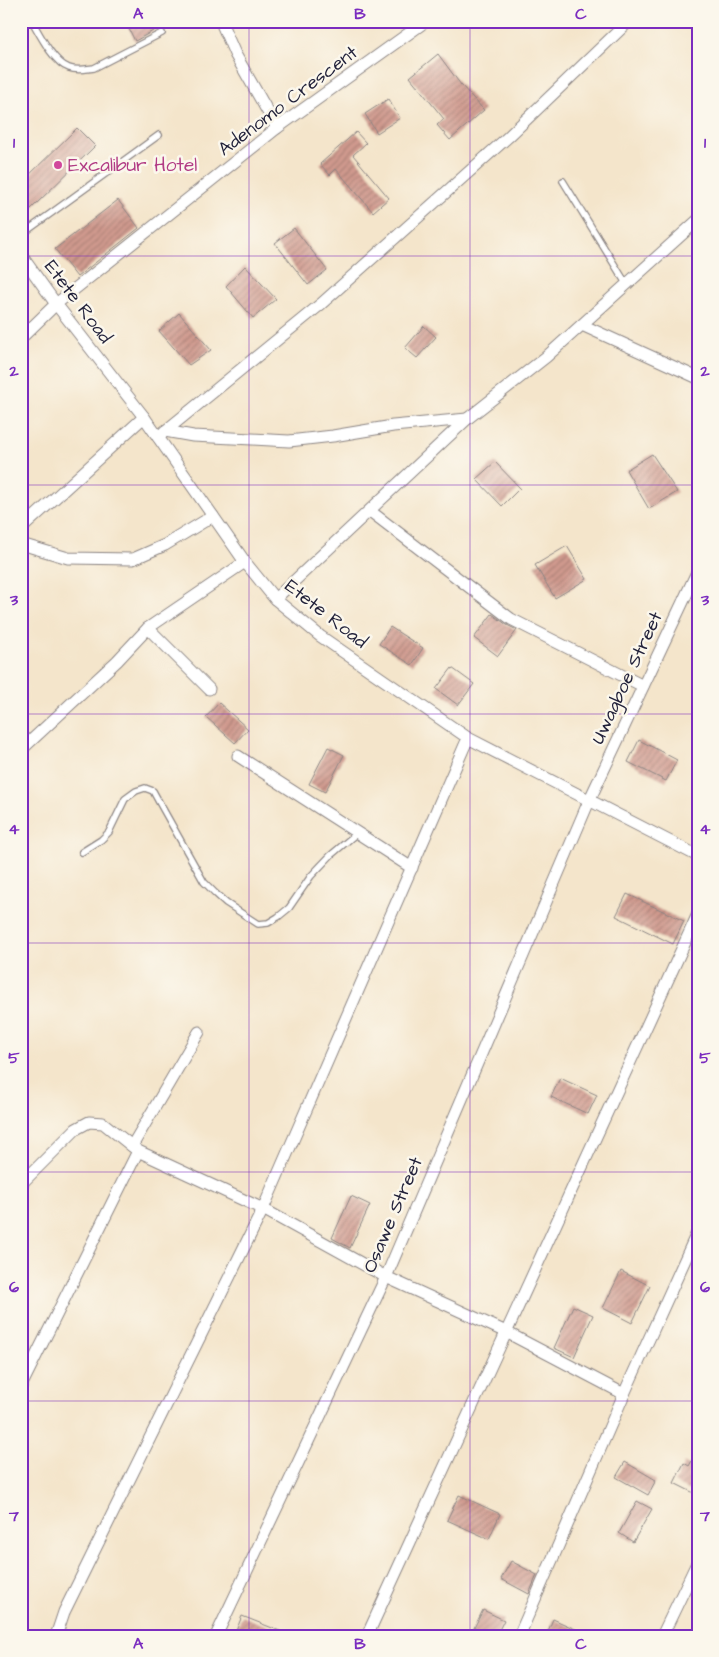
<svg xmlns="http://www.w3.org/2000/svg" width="719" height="1657" font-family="'Architects Daughter',sans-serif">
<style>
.building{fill:url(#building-hatch)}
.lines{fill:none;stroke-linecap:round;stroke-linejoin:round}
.lane-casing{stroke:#8b8483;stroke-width:8}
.street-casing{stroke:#8b8483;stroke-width:13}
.lane{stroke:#fff;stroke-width:5.5}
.street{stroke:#fff;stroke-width:11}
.grid{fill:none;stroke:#7b2cbf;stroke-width:1;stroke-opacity:0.55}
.hotel-dot{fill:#d1479c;stroke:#fbf7ec;stroke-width:2}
.labels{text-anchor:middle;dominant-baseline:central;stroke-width:5;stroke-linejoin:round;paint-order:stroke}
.street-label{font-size:19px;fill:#22223b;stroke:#fbf7ec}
.hotel-label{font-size:19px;fill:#b23c85;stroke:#fbf7ec;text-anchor:start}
.neatline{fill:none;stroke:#7b2cbf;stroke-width:2}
.grid-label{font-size:16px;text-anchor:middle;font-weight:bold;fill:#7b2cbf}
</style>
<defs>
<pattern id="building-hatch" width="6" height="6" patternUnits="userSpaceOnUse" patternTransform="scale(1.25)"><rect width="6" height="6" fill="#d09a8e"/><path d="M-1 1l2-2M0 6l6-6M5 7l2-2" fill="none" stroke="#a87d75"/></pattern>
</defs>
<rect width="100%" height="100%" fill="#fbf7ec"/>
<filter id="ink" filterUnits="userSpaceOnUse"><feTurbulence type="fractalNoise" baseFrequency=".02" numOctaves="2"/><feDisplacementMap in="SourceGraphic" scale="10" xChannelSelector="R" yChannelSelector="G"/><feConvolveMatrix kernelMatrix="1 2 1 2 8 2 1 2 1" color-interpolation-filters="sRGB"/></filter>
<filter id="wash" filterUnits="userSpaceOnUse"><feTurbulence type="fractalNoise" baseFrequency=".0096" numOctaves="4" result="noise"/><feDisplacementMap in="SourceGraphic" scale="20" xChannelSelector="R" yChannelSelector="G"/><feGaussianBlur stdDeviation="1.12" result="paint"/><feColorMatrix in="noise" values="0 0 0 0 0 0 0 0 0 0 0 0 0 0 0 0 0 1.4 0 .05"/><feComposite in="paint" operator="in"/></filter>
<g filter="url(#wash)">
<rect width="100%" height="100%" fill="#f4e5cb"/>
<g id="blocks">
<g class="building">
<path d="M125,21H171L135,41Z"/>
<path d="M438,54L461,85L484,110L450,140L437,125L444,119L410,77Z"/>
<path d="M388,99L400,118L377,133L365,114Z"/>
<path d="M77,128L95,146L31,209L21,199V183Z"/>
<path d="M356,132L366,143L353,155L389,198L373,212L336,169L330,175L320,164Z"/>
<path d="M118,200L139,228L77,277L55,249Z"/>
<path d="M294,228L327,270L308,285L275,243Z"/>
<path d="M245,266L276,299L253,318L226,286Z"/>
<path d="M179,313L211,350L189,365L159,331Z"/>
<path d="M424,326L436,337L417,358L405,348Z"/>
<path d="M652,454L677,492L649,509L626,470Z"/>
<path d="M495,462L520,488L502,506L476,479Z"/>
<path d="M567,546L587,579L555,598L535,565Z"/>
<path d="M492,614L507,625L517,630L498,656L474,638Z"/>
<path d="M390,627L423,648L412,665L379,644Z"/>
<path d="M452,668L474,684L458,705L436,689Z"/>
<path d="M219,703L248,729L235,743L206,717Z"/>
<path d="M639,740L677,760L666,781L628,762Z"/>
<path d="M328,747L344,755L325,792L309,784Z"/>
<path d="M627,894L684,921L673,944L616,916Z"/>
<path d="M560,1078L597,1095L588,1114L551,1097Z"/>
<path d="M351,1196L370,1205L350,1248L332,1238Z"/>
<path d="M621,1271L650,1286L632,1323L603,1308Z"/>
<path d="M573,1306L593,1315L574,1357L554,1348Z"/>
<path d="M698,1450V1495L674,1483L684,1463L689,1466Z"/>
<path d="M625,1462L656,1480L648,1495L616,1477Z"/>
<path d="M459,1495L500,1514L489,1539L447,1520Z"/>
<path d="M637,1501L652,1509L633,1542L619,1533Z"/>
<path d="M511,1561L537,1575L529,1594L501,1579Z"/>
<path d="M483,1610L504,1620L496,1636H470Z"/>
<path d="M242,1616L290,1635V1636H234Z"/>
<path d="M553,1619L591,1636H546Z"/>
</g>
</g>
</g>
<g filter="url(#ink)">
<use href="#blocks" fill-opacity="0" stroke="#8b8483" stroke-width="1"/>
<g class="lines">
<g class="lane-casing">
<g id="lane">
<path d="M32,21C40,35 54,63 69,68C77,71 86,69 94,68L162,33"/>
<path d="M563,181L627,285"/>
<path d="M21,235L159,135"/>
<path d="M82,852L101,840L109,832L125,799L136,791L145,788L153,791L159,802L204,882L215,893L226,903L258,924L268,923L278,917L289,908L311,876L331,855L357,833"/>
</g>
</g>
<g class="street-casing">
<g id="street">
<path d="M221,22L235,54L277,128"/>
<path d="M21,255L56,304L144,417L245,562L275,599L320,636L468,738L698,856"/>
<path d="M582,325L698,378"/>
<path d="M21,338L56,304L277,128L426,21"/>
<path d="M165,431L193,436L289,441L333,436L393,426L467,419"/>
<path d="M158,437L321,304L508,137L629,21"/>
<path d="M370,511L511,619L643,686"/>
<path d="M21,529L144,417"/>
<path d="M21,544L68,558L133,559L165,545L213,516"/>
<path d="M275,599L467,419L546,357L698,220"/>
<path d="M148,628L209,689"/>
<path d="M21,750L117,661L148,628L245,562"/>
<path d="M238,756L412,868"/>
<path d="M132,1146L199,1032"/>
<path d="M21,1184L76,1129L89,1122L103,1123L138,1151L263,1209L386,1277L506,1332L624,1394"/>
<path d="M21,1386L138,1151"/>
<path d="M56,1636L64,1612L263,1209L468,738"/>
<path d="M216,1636L386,1277L589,801L698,570"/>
<path d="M367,1636L698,914"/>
<path d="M519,1636L624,1394L698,1231"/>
<path d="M662,1636L698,1561"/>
</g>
</g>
<use href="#lane" class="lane"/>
<use href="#street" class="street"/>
</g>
</g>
<path class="grid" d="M249,21V1636M470,21V1636M21,256H698M21,485H698M21,714H698M21,943H698M21,1172H698M21,1401H698"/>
<circle class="hotel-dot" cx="58" cy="165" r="5"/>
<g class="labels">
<g class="street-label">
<text transform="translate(288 101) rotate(-37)">Adenomo Crescent</text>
<text transform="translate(78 302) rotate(53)">Etete Road</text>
<text transform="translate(326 614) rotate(38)">Etete Road</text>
<text transform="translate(627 678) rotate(-65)">Uwagboe Street</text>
<text transform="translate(393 1215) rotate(-67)">Osawe Street</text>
</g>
<g class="hotel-label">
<text x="68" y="165">Excalibur Hotel</text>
</g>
</g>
<rect width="719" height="1657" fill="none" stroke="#fbf7ec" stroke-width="55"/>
<rect x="28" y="28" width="664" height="1602" class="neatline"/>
<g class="grid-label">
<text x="138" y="19">A</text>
<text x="360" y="19">B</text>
<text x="581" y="19">C</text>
<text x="14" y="148">1</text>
<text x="705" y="148">1</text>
<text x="14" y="376">2</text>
<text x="705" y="376">2</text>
<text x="14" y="605">3</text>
<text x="705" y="605">3</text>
<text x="14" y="834">4</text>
<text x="705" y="834">4</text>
<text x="14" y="1063">5</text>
<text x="705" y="1063">5</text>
<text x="14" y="1292">6</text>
<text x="705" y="1292">6</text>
<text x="14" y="1521">7</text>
<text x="705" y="1521">7</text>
<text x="138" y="1649">A</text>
<text x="360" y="1649">B</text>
<text x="581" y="1649">C</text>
</g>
</svg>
